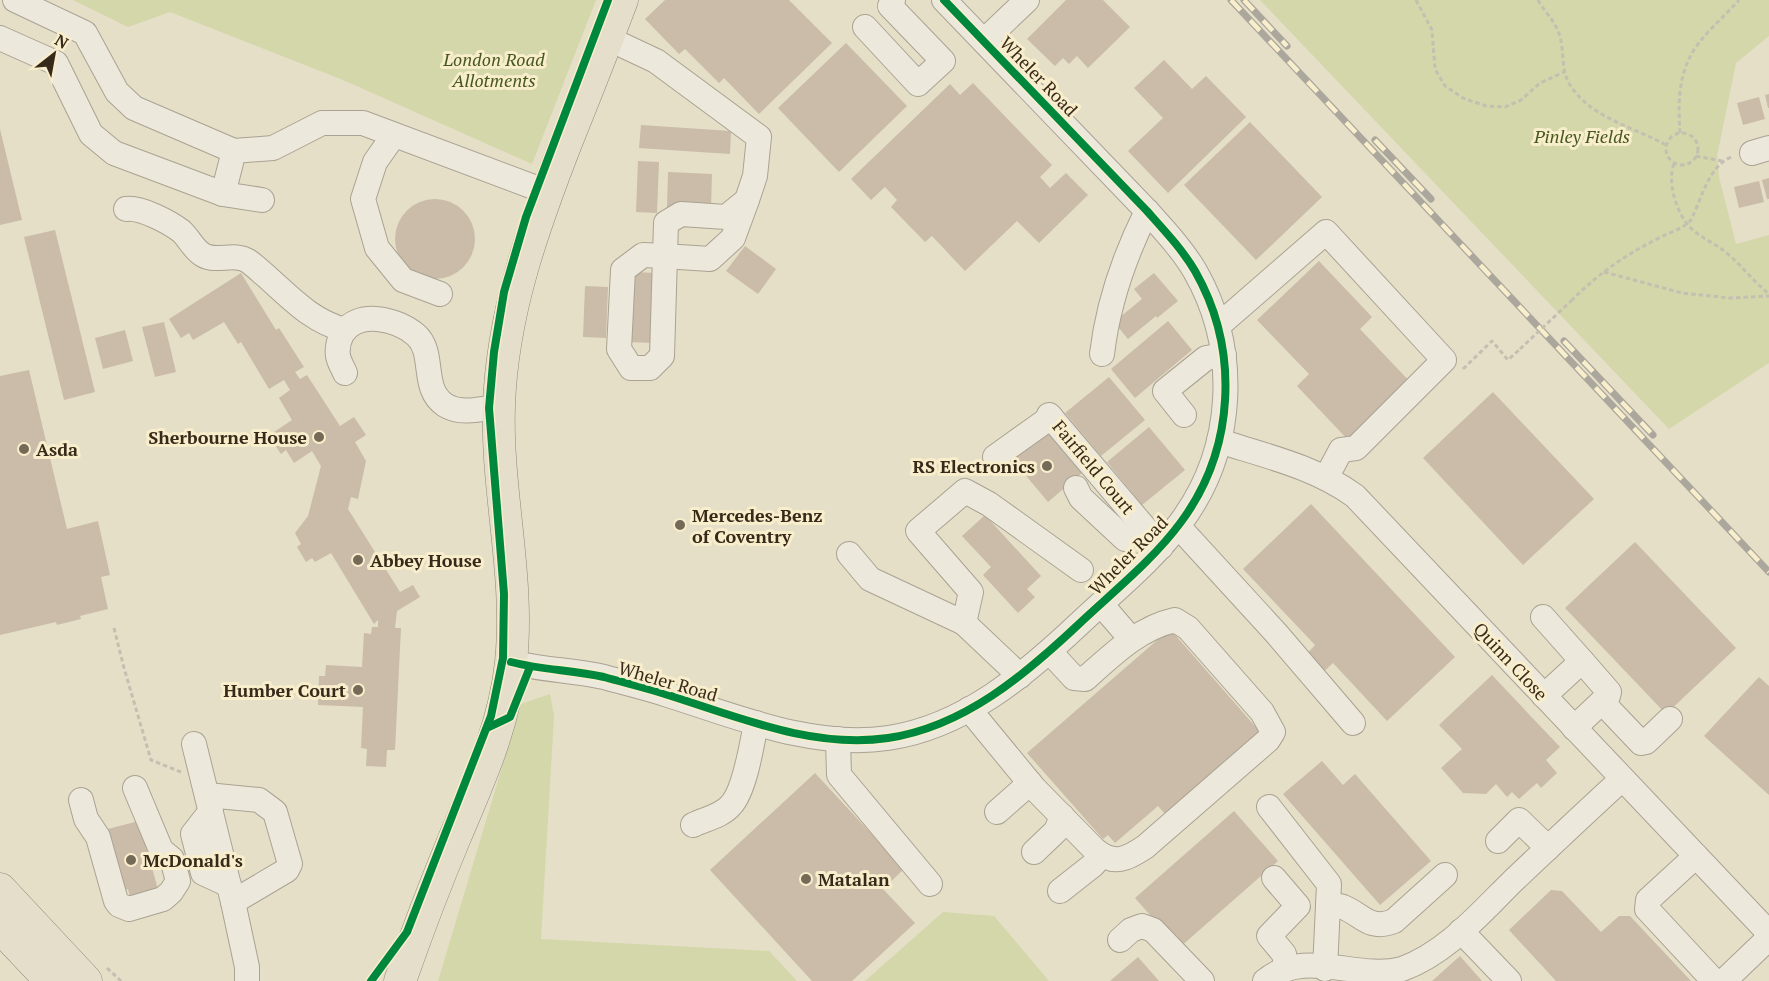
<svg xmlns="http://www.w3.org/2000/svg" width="1769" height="981" font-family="'PT Serif',serif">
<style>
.green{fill:#d3d7a9}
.building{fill:#cabca8}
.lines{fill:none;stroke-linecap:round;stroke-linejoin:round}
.minor-casing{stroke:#aaa292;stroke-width:26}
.major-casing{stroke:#8f8879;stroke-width:33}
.path{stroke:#c5bfb1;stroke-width:3;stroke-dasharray:4.5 3;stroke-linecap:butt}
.minor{stroke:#ece8db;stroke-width:24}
.major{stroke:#e4decb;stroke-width:32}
.rail-casing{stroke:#aba79c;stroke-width:7}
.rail{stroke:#f9eecc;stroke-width:4.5;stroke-dasharray:14;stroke-linecap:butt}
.path-bridge{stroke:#c5bfb1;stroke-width:3;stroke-dasharray:4.5 3;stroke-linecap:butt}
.cycleway-casing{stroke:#f9eecc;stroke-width:11}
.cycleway{stroke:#00873e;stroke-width:8}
.poi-dot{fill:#756957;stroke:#f9eecc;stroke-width:2}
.labels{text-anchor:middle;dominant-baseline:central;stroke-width:6;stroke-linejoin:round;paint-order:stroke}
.park-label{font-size:18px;font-style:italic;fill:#45571e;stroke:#f9eecc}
.street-label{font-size:18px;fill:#382a1a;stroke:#f9eecc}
.poi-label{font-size:18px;font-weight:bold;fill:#382a1a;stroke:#f9eecc;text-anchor:start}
</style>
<rect width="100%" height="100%" fill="#e5dfc8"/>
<g class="green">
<path d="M73,0H596L532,164L343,80L170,12L128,27Z"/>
<path d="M1260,0H1769V36L1736,63L1717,156L1719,177L1736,244L1769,235V363L1669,429Z"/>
<path d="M550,694L554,716L541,939L769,951L797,981H438L521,704Z"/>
<path d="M943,912L994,916L1049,981H865Z"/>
</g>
<g class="building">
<path d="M665,0H789L832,43L759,114L724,78L719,83L685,49L679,54L645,19Z"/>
<path d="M1066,0H1103L1130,27L1088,68L1077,56L1069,64L1063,58L1055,66L1027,39Z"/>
<path d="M846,43L907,106L839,172L778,108Z"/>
<path d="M1164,60L1192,89L1206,76L1246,117L1168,193L1128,151L1163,118L1134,88Z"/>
<path d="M973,83L1052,165L1040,177L1050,188L1066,173L1088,195L1039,243L1017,221L965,271L932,236L925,242L891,207L897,200L885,187L871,200L851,179L950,84L960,95Z"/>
<path d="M1769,94V108H1768L1765,95Z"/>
<path d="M1759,97L1765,119L1743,125L1737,103Z"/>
<path d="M1250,122L1322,197L1256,260L1184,185Z"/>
<path d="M641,125L731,131L730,154L639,148Z"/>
<path d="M0,129L22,220L0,225Z"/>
<path d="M638,161L659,162L657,213L636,212Z"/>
<path d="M668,172L712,174L711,208L667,207Z"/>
<path d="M1769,178V199H1767L1762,180Z"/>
<path d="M1759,181L1764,202L1739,208L1734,187Z"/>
<circle cx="435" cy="239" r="40"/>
<path d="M55,230L95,392L64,400L24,237Z"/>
<path d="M745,246L776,269L758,294L726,271Z"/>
<path d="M1319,261L1372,317L1360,329L1412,384L1350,442L1297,386L1309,374L1257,320Z"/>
<path d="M628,272L658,273L656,343L626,342Z"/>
<path d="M241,273L276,330L279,328L304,367L295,372L300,379L307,375L340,426L354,417L366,435L355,442L366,461L358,499L351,497L348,509L400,592L413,585L420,597L397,611L395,628H401L395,750H387L386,767L366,766L367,749L361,748L363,707L318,705L319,676H325L326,665L362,667L364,633L371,634L372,627H378V620L374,624L331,553L315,562L312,558L306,562L297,547L301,544L295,533L308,516L321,466L312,451L294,463L286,450L281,454L271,439L276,436L274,432L292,420L279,398L290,390L284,380L269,389L241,342L238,344L224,322L193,340L189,333L181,338L169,319Z"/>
<path d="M1154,273L1178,301L1157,318L1156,316L1128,339L1114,322L1142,299L1134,289Z"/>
<path d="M585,286L608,287L606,338L583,337Z"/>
<path d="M1168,321L1192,350L1135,398L1111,369Z"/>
<path d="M164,322L176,372L155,377L142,327Z"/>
<path d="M125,330L133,361L103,369L95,338Z"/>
<path d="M29,370L67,529L98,521L110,575L101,577L108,609L80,616L81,619L57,625L56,622L0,635V376Z"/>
<path d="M1109,377L1145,420L1101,456L1065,413Z"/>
<path d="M1493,392L1594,499L1523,565L1423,458Z"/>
<path d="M1149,427L1185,470L1142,505L1107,462Z"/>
<path d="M1046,431L1082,473L1048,502L1012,459Z"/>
<path d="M1311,504L1455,657L1387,721L1333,663L1319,676L1303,658L1315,645L1243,569Z"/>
<path d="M985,515L1041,576L1027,589L1035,597L1018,613L983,575L991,567L962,536Z"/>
<path d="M1635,542L1736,648L1666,714L1565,608Z"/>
<path d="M1170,629L1261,733L1166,815L1158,806L1115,843L1108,835L1103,839L1027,753Z"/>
<path d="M1492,675L1560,747L1546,760L1557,773L1541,788L1537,783L1519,799L1512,792L1507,797L1496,784L1486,794L1463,793L1441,768L1462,749L1439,725Z"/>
<path d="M1759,677L1769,686V795L1704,736Z"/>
<path d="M1322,761L1343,785L1355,774L1431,861L1380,905L1283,794Z"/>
<path d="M815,773L904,869L883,889L915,923L852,981H812L710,870Z"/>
<path d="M1234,811L1278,861L1179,948L1135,898Z"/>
<path d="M139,821L159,893L131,901L128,889L121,892L104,830Z"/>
<path d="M1551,890L1562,891L1601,932L1619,916H1630L1691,981H1556L1509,930Z"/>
<path d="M1460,956L1482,981H1432Z"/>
<path d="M1138,957L1159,981H1110Z"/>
</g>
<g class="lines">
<g class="minor-casing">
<g id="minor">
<path d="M15,0L85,33L117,92L134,108L234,151"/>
<path d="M865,27L918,84L943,61L890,6L893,0"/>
<path d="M0,38L56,63L91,134L114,153L223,194"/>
<path d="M607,38L656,61L759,137L755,176L747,200"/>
<path d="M984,41L1027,0"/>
<path d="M394,135L375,162L363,199L377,248L403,280L440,294"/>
<path d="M1752,153L1769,148"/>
<path d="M262,200L223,194L234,151L273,148L322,123H363L547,192"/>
<path d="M126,209C141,207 169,222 181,231C189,238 193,249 203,255C217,263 234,252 248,261C254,265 260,271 266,276C291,298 311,321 345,330"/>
<path d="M664,256L643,255L623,270L619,349L631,368H650L662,356L666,223L681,214L726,217L747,200L733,238L710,259L664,256"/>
<path d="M1218,326L1326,232L1444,360L1356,448L1341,450L1326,478"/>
<path d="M1102,354C1108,303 1124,257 1147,211"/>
<path d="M345,373C343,368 339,362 338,356C337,349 339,340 342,334C358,309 397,319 416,335C436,353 420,388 445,405C461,415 481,409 499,406"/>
<path d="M1049,415L1161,547"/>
<path d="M1184,415L1165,391L1206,358L1224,355"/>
<path d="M1219,441C1266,456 1315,467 1355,496L1769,933"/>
<path d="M995,457L1051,417"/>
<path d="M1076,488L1081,498L1125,539"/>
<path d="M1178,526L1276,633L1353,723"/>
<path d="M849,554L870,579L964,623L1020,676"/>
<path d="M1101,604L1131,639"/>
<path d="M1543,617L1582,661L1544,696"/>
<path d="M964,623L971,592L918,531L965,491L989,504L1081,570"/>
<path d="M511,662C542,670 573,670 604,677C625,683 647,688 668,695C738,717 813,749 888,738C964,727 1026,674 1080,623C1114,591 1153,560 1181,522C1235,449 1240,350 1195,271C1182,249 1164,230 1147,211L944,0"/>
<path d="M1602,702L1641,743L1646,742L1670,719"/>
<path d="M969,709L1034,788L1095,850C1114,866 1127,859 1145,847L1268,740L1273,732L1262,712L1188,628L1175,620C1139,628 1112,655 1085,679L1074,678L1050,652"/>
<path d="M1574,728L1608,696L1609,692L1582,661"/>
<path d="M838,739L839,775L930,884"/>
<path d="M194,744L233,902L247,967V981"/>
<path d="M207,795L259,800L275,812L290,864L287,870L233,902"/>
<path d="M81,800L86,819L98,837L116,901L119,905L129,909L163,899L171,892L178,881L172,859L161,850L135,788"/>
<path d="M1269,807L1329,884L1325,969"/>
<path d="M211,811L193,834L203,873L229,885"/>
<path d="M997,812L1030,783"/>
<path d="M693,825C705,819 722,816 731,805C745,790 752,744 756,723"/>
<path d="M1498,841L1519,820L1548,848"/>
<path d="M1034,852L1056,831L1062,816"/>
<path d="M1696,856L1648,900L1647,909L1714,981"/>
<path d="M1274,878L1298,906L1269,936L1284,954L1287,969"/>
<path d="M1060,891L1093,865L1101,856"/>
<path d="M1328,904C1332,905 1339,905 1343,907C1363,915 1369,931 1394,921L1445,875"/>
<path d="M1461,931L1509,981"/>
<path d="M1120,940L1131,930L1142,926L1153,930L1202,981"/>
<path d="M1265,981C1305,947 1356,981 1402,969C1447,953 1481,912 1515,879C1551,845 1586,812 1622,779"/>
<path d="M1724,981L1769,938"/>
</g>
</g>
<g class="major-casing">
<g id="major">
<path d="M0,889L86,981"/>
<path d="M0,927L51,981"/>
<path d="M400,981C417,932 435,885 455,837C479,781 505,723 511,662C520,576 496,491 499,406C502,314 533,228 566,143C585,96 604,48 622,0"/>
</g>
</g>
<g class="path">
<path d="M1416,0L1432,30L1435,69L1445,86L1463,98L1486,106L1505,107L1521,100L1540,83L1564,72"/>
<path d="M1538,0C1544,11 1553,19 1558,31C1566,50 1559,71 1572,88C1594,119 1634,127 1666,145"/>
<circle cx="1682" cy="149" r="16"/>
<path d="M1680,133C1678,101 1678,71 1698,44C1710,28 1726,15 1739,0"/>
<path d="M1696,156L1722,161"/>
<path d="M1674,164C1667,181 1676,211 1688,225C1699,238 1716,243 1729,255C1743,267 1754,282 1769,294"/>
<path d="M1604,272L1682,293L1729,298L1769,296"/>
<path d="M1571,301C1597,275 1622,257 1655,240C1667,233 1682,230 1691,220C1702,198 1708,167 1731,157"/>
<path d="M1463,369L1492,341L1508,360L1520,349"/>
<path d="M114,628L124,668L151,760L181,772"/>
<path d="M107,968L121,981"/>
</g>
<use href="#minor" class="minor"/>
<use href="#major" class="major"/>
<g class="rail-casing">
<g id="rail">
<path d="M1231,0L1769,572"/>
<path d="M1244,0L1287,46"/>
<path d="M1375,140L1431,199"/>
<path d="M1564,341L1653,435"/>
</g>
</g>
<use href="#rail" class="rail"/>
<path class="path-bridge" d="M1520,349L1571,301"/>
<g class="cycleway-casing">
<g id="cycleway">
<path d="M511,662C542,670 573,670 604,677C625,683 647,688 668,695C738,717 813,749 888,738C964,727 1026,674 1080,623C1114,591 1153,560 1181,522C1235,449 1240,350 1195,271C1182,249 1164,230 1147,211L944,0"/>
<path d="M487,728L510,717L530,667"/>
<path d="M371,981L407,932L491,716L503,658L504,594L489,408L494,352L504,292L526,217L608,0"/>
</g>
</g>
<use href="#cycleway" class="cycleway"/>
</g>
<g class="poi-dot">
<circle cx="319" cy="437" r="6"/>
<circle cx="24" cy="449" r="6"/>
<circle cx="1047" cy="466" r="6"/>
<circle cx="680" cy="525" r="6"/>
<circle cx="358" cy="560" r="6"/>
<circle cx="358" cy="690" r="6"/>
<circle cx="131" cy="860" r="6"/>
<circle cx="806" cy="879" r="6"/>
</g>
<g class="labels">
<g class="park-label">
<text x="494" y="59">London Road<tspan x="494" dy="21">Allotments</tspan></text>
<text x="1582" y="136">Pinley Fields</text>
</g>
<g class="street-label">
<text transform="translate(1039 76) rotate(46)">Wheler Road</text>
<text transform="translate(1094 467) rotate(50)">Fairfield Court</text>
<text transform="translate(1128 555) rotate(-45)">Wheler Road</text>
<text transform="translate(1511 661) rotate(47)">Quinn Close</text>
<text transform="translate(668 681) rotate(16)">Wheler Road</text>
</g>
<g class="poi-label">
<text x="307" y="437" text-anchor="end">Sherbourne House</text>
<text x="36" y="449">Asda</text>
<text x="1035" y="466" text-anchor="end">RS Electronics</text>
<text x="692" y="515">Mercedes-Benz<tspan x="692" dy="21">of Coventry</tspan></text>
<text x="370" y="560">Abbey House</text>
<text x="346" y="690" text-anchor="end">Humber Court</text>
<text x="143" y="860">McDonald's</text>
<text x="818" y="879">Matalan</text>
</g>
</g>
<g transform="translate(54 54) rotate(31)" stroke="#f9eecc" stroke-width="4.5" paint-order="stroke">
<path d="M0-4.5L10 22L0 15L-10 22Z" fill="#382a1a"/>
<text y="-9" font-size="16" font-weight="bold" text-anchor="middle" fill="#382a1a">N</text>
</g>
</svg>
